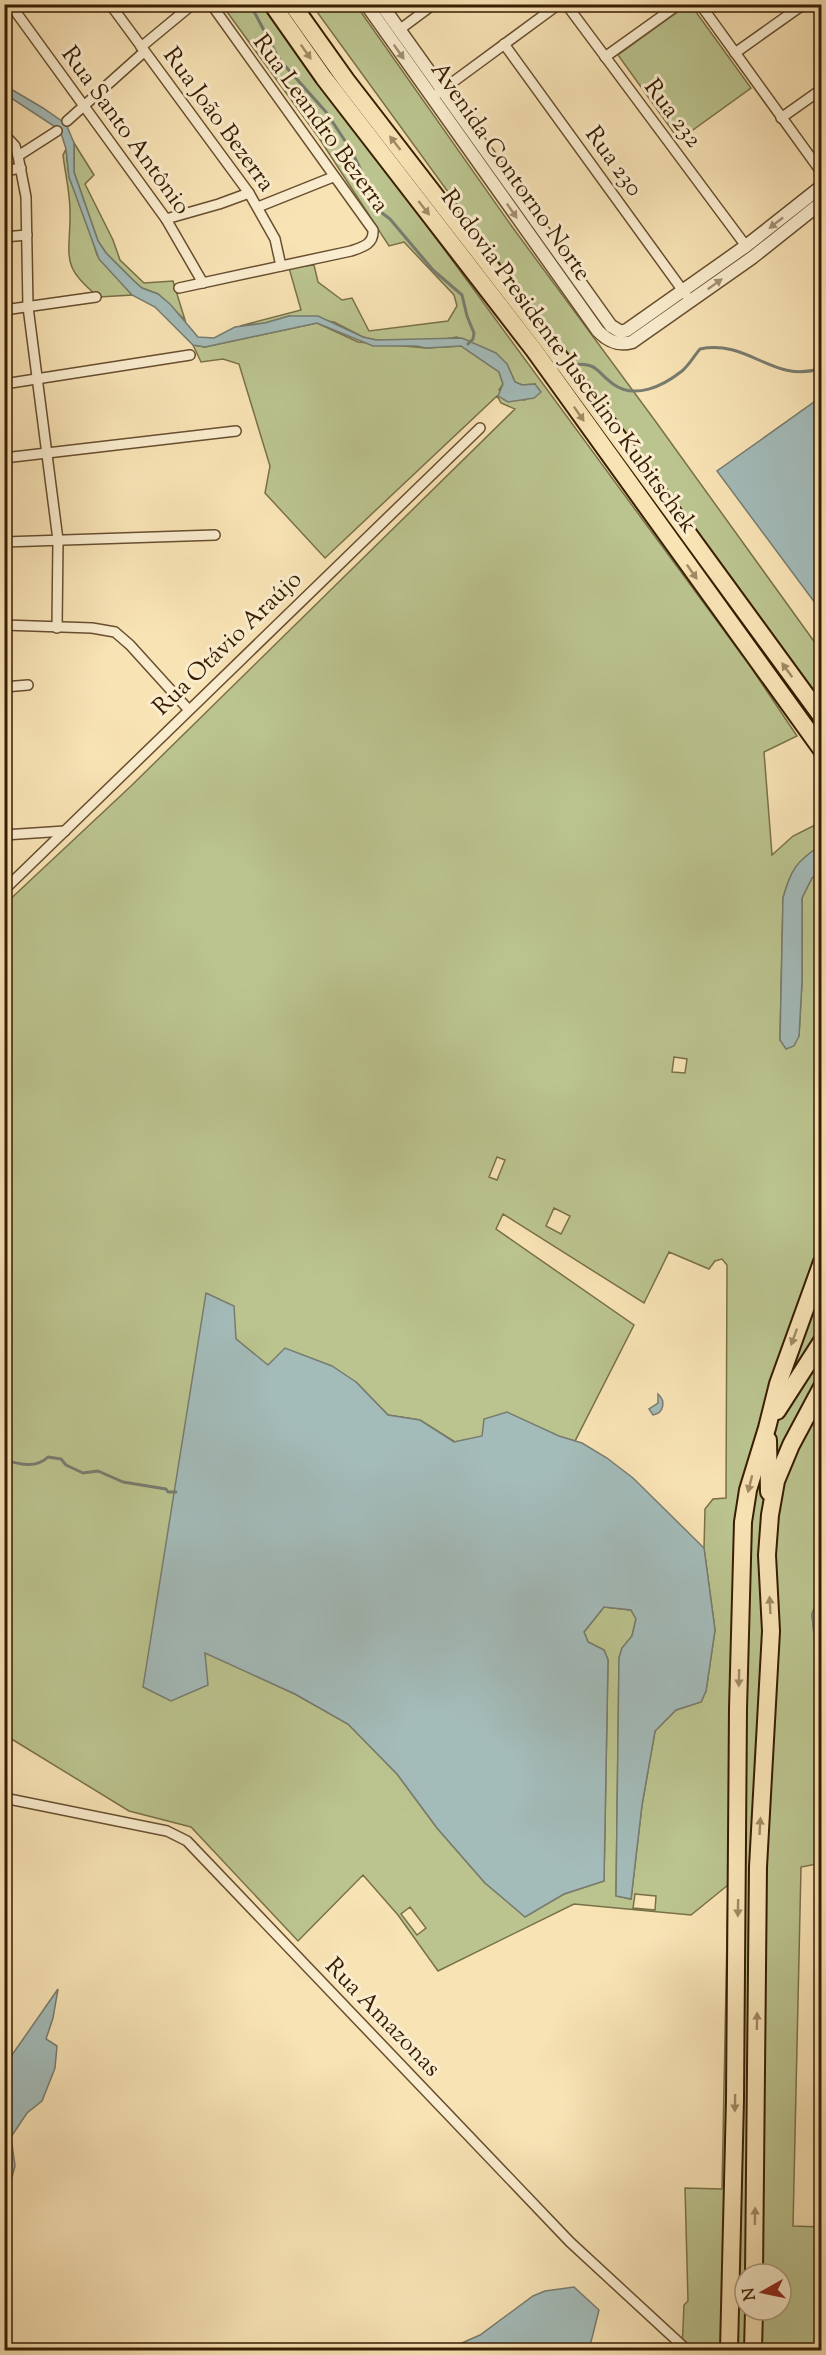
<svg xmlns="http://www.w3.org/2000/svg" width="826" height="2355" font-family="'Sorts Mill Goudy',serif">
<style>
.green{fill:#bbc48f;stroke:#7a7048;stroke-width:1.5;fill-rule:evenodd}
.water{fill:#a3bbb9;stroke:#787c70;stroke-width:1.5}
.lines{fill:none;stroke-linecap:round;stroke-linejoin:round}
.stream{stroke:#787c70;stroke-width:3}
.minor-casing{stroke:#684e2f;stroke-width:12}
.tertiary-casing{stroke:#684e2f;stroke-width:15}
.trunk-casing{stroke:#381d02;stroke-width:20}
.minor{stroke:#faedcf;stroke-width:9}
.tertiary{stroke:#faedcf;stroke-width:12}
.trunk{stroke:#f8e3b5;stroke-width:16}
.oneway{fill:#a28a64}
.oneway2{fill:#a38f73}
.labels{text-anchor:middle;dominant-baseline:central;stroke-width:6;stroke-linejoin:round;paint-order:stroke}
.street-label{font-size:24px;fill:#381d02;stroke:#faedcf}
</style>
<rect width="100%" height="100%" fill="#f8e3b5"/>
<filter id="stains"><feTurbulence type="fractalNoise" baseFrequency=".00333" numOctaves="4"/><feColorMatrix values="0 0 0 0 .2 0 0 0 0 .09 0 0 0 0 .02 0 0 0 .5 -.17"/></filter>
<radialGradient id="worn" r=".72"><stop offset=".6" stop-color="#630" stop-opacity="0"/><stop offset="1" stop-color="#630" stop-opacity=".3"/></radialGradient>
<g class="green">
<path d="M222,5H265L750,666L797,736L764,752L772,855L793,836L821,822V846C798,859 790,872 783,898L780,1040L799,1036L802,982V898L812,878L821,870L822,1589L812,1614L822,1710V1863L801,1867L793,2226L821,2227V2350H682L684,2305L688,2301L685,2188L722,2189L728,1885L691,1915L574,1904L438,1971L398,1915L363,1875L298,1941L191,1827L129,1811L5,1735L4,905L131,786L515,409L501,403L497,396L325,558L265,493L270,466L239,364L223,359L201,362L193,345L205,347L317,323L358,342L426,348L461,346L499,372L503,384L499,390L517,399L525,400L535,384L522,385L515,382L507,364L457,337L439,340H376L363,337L334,322L289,316L265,323L240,326L301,310L289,268L314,265L318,282L342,300L352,298L369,331L448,321L457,306L454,295L404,242L389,246L319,138ZM674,1057L687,1059L685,1073L672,1072ZM497,1157L505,1160L497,1180L489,1177ZM554,1208L570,1216L561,1234L546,1226ZM503,1214L644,1303L669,1252L709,1269L715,1261L722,1259L727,1265L726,1498L713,1499L705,1509L704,1548L715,1630L706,1691L701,1702L676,1710L655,1731L642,1805L631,1899L616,1896L619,1658L622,1648L632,1636L636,1619L631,1610L604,1607L584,1632L588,1642L604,1650L608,1660L604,1881L564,1894L525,1916L485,1883L437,1828L397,1774L348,1724L295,1694L205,1652L236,1339L268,1366L356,1382L388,1415L420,1420L455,1442C490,1434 539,1431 575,1441L634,1325L496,1229ZM635,1894L656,1896L655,1910L633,1908ZM410,1907L426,1928L417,1935L401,1914ZM745,2274H781V2310H745Z"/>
<path d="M312,5H356L513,228L656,422L821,651V699L812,692Z"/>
<path d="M687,5H691L751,88L679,140L618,55Z"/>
<path d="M74,143L94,175L85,184L113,240L120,260L144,283L173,281L185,320L158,294L142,288L134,281L106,253L98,241L74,172Z"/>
<path d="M66,149L69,177L86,219L97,255L132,295L99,297C58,265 71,255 70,211C70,192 65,173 63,155Z"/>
</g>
<g class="water">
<path d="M4,85L43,108L66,124L74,143V172L98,241L106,253L134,281L142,288L158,294L170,304L198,337L214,338L235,327L265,323L289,316H318L363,337L376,340L462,338L496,353L507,364L515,382L522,385L535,384L541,392L534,398L508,402L498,396L503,384L499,372L461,346L426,348L416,346H373L317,323L205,347L193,345L155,307L132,295L99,259L69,177L66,149L60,130L5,94Z"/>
<path d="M821,397V611L717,471Z"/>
<path d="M821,845V870L812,878L802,898V982L799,1036L794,1046L786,1049L780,1040L783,898C791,869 796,862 821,845Z"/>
<path d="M206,1293L234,1306L236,1339L268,1365L285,1348L332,1366L356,1382L388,1415L420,1420L454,1442L482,1436L484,1419L507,1412L559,1436L582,1443L607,1458L633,1478L704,1548L715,1630L706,1691L701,1702L676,1710L655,1731L642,1805L631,1899L616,1896L619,1658L622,1648L632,1636L636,1619L631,1610L604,1607L584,1632L588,1642L604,1650L608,1660L604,1881L564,1894L525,1917L485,1883L437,1828L397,1774L348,1724L295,1694L205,1653L208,1685L171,1701L143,1687Z"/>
<path d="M658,1394C666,1401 664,1413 653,1415L649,1409L658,1403Z"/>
<path d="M821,1589V1710L812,1614Z"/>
<path d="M58,1989L53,2018L46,2039L57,2046L55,2068L42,2101L27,2113L11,2137L15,2166L6,2200L4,2199L5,2065Z"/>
<path d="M574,2287L599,2310L589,2350H446L480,2335L533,2296L545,2291Z"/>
</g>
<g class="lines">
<g class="stream">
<path d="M250,4L279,59L326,112L351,150L382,213L390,219L433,270L462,295L467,316L474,333L473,339L468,344"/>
<path d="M573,364C600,364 594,370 613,384C635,400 663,386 682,371C689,365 694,356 700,349C750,339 773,385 822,368"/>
<path d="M4,1460C19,1464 36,1469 48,1457L61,1459L66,1465L83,1473L98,1471L123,1482L166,1489L168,1492H176"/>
</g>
<g class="minor-casing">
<g id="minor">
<path d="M10,4L166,219L203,283"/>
<path d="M110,4L249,193L275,239L281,266"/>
<path d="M566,4L746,246"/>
<path d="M700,4L822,173"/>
<path d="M399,30L434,4"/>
<path d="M504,44L686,295"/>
<path d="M141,47L193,4"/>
<path d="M735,53L804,4"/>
<path d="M605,57L679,4"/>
<path d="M438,93L559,4"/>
<path d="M781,118L822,89"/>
<path d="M67,121L144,52"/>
<path d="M4,134L15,146L18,156"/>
<path d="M4,171L21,168"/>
<path d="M258,207L333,177"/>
<path d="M166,219L219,204L249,193"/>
<path d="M4,237L27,235"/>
<path d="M179,288L351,251C363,247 374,244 373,230L211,4"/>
<path d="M4,310L96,297"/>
<path d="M4,384L190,355"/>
<path d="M4,458L236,431"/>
<path d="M4,542L215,535"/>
<path d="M4,625L92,628L115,632L130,645L188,709"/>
<path d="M57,628L58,540L28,307L26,197L18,156L57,131"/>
<path d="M4,687L28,685"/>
<path d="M4,835L65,831"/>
<path d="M4,890L480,428"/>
<path d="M4,1798L167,1831L187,1841L570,2242L687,2350"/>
</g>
</g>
<g class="tertiary-casing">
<g id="tertiary">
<path d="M366,4L598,331C608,341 618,346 632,342L753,257L822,202"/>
<path d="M381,4L611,326L621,332"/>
<path d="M621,332L627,330L746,246L822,186"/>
</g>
</g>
<g class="trunk-casing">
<g id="trunk">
<path d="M272,4L324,78L534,350L822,750"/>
<path d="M292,4L346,80L546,339L822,717"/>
<path d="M777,1411L822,1341"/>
<path d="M768,1440L769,1492"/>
<path d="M754,2274L758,1867L771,1631L767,1555L770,1515L776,1481L791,1445L822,1387"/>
<path d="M729,2350L735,2099L738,1709L743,1522L748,1490L767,1428L778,1384L822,1262"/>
<path d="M753,2350L754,2310"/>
</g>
</g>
<use href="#minor" class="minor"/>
<use href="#tertiary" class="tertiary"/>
<use href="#trunk" class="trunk"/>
</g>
<defs><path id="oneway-solid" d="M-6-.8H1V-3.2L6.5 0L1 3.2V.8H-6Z" transform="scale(1.5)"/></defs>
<g class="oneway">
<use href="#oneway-solid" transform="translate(306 52) rotate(55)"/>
<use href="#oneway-solid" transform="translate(395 143) rotate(-128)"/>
<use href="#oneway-solid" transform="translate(424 208) rotate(52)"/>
<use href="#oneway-solid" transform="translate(579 414) rotate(55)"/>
<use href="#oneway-solid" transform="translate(692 572) rotate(55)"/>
<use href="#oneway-solid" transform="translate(787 670) rotate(-126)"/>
<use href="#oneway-solid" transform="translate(794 1337) rotate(110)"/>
<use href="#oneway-solid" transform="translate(750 1484) rotate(104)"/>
<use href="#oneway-solid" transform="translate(770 1605) rotate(-93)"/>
<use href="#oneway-solid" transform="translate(739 1678) rotate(91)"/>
<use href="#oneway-solid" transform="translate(760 1826) rotate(-87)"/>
<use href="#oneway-solid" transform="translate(738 1908) rotate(91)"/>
<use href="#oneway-solid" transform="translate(757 2021) rotate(-89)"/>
<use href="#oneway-solid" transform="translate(735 2103) rotate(91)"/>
<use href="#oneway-solid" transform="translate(755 2216) rotate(-89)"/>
</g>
<g class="oneway2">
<use href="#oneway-solid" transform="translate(399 52) rotate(55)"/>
<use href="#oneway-solid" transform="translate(512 211) rotate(55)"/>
<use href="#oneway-solid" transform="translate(776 223) rotate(142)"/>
<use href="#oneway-solid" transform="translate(715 284) rotate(-36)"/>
</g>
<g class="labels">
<g class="street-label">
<text transform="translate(672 114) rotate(53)">Rua 232</text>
<text transform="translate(218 120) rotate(54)">Rua João Bezerra</text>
<text transform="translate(320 124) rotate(54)">Rua Leandro Bezerra</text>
<text transform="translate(125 131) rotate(54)">Rua Santo Antônio</text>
<text transform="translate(613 162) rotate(54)">Rua 230</text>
<text transform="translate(510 172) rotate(55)">Avenida Contorno Norte</text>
<text transform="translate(568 362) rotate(54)">Rodovia Presidente Juscelino Kubitschek</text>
<text transform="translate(228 644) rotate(-44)">Rua Otávio Araújo</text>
<text transform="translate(382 2018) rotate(46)">Rua Amazonas</text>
</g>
</g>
<rect width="826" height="2355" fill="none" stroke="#f8e3b5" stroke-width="24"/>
<rect x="6" y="6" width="814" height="2343" fill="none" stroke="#381d02" stroke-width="3"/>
<rect x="12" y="12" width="802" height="2331" fill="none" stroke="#381d02" stroke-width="1.5"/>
<g transform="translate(763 2292) rotate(261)"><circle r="28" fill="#faedcf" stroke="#ac9a7d" stroke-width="1.5"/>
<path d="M0-4.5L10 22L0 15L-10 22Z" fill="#8f2418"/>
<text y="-9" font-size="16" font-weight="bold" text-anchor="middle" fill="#381d02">N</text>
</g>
<rect width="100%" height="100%" filter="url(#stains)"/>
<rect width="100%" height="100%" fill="url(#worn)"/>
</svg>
